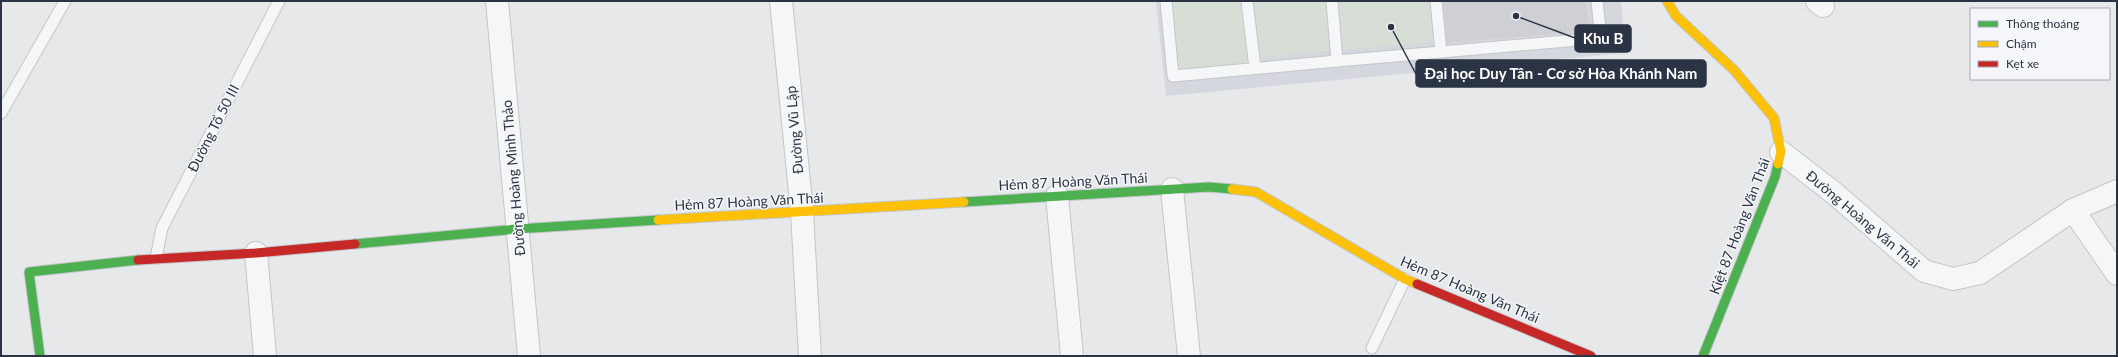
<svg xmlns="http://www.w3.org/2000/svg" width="2118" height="357" font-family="Lato,sans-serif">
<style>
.built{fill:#d4d7dd}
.green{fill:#d6ded6}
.building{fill:#ced0d3}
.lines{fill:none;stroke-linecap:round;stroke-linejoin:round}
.lane-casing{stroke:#c4c6c8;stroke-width:13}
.street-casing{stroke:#c4c6c8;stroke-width:24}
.fast-casing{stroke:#c4c6c8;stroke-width:11}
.slow-casing{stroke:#c4c6c8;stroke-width:11}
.jam-casing{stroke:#c4c6c8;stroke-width:11}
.lane{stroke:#f5f6f7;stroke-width:11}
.street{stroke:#f5f6f7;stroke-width:22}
.fast{stroke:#4caf50;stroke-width:9}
.slow{stroke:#ffc107;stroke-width:9}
.jam{stroke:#c62828;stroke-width:9}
.labels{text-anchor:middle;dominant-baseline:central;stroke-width:3;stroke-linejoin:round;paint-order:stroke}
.street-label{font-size:14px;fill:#2b3445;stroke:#f4f6f9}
.leader{fill:none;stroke:#2b3445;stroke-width:1.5}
.callout-dot{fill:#2b3445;stroke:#f4f6f9;stroke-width:1.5}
.callout{fill:#2b3445;stroke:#2b3445;stroke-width:1.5}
.callout-label{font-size:15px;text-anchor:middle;font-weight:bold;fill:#fff}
</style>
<rect width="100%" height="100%" fill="#e6e8ea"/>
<path class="built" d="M1156,1H1621L1625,53L1166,96Z"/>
<g class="green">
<path d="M1172,1H1242L1249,65L1179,73Z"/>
<path d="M1249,1H1328L1333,50L1255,58Z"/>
<path d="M1338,1H1430L1434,42L1343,50Z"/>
</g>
<path class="building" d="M1443,1H1586L1589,31L1447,43Z"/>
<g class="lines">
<g class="lane-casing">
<g id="lane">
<path d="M1166,1L1173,76L1337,61"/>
<path d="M1247,1L1255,68"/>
<path d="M1332,1L1337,61L1441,52"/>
<path d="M1436,1L1441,52L1601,38L1597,1"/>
<path d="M1,113L65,1"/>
<path d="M156,258L162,228L279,1"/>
<path d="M1372,348L1405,279"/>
</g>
</g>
<g class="street-casing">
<g id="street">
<path d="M497,1L529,356"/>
<path d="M781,1L802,212L810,356"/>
<path d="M1817,1L1823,6"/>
<path d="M1781,152L1834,193L1924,271L1953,279L1980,273L2073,210L2117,191"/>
<path d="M1172,189L1189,356"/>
<path d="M1057,196L1072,356"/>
<path d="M2073,210L2117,274"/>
<path d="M256,253L265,356"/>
</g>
</g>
<g class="fast-casing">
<g id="fast">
<path d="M964,202L1209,187L1232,189"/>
<path d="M355,244L517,229L658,220"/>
<path d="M40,356L29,272L138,260"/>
<path d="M1703,356L1775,177L1778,164"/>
</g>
</g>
<g class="slow-casing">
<g id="slow">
<path d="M1667,1L1676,16L1734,70L1774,118L1781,152L1778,164"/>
<path d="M1232,189L1256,192L1405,279L1417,284"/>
<path d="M658,220L964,202"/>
</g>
</g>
<g class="jam-casing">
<g id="jam">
<path d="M138,260L256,253L355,244"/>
<path d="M1417,284L1591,356"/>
</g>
</g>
<use href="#lane" class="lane"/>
<use href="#street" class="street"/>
<use href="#fast" class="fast"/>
<use href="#slow" class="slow"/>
<use href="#jam" class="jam"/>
</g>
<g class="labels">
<g class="street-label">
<text transform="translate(213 128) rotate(-63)">Đường Tổ 50 III</text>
<text transform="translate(794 130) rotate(-95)">Đường Vũ Lập</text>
<text transform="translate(513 178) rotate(-95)">Đường Hoàng Minh Thảo</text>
<text transform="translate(1073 181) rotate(-3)">Hẻm 87 Hoàng Văn Thái</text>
<text transform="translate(749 201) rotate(-3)">Hẻm 87 Hoàng Văn Thái</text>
<text transform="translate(1863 219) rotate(40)">Đường Hoàng Văn Thái</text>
<text transform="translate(1739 226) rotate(-69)">Kiệt 87 Hoàng Văn Thái</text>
<text transform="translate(1470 289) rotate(23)">Hẻm 87 Hoàng Văn Thái</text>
</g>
</g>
<path class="leader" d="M1516 16L1575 38M1391 27L1416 74"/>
<g class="callout-dot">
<circle cx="1516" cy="16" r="4"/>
<circle cx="1391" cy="27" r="4"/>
</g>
<g class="callout">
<rect x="1575" y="25" width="56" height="27" rx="4"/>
<rect x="1416" y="60" width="290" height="27" rx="4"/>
</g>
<g class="callout-label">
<text x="1603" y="44">Khu B</text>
<text x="1561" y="79">Đại học Duy Tân - Cơ sở Hòa Khánh Nam</text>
</g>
<rect width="2118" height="357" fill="none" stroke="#2b3445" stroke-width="4"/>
<rect x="1970" y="8" width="140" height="72" fill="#f4f6f9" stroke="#a4a8b1"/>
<rect x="1978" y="21" width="20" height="6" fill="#4caf50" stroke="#a4a8b1"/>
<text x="2006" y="28" font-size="12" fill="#2b3445">Thông thoáng</text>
<rect x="1978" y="41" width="20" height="6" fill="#ffc107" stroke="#a4a8b1"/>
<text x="2006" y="48" font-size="12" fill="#2b3445">Chậm</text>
<rect x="1978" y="61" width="20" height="6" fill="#c62828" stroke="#a4a8b1"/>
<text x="2006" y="68" font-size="12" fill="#2b3445">Kẹt xe</text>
</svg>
